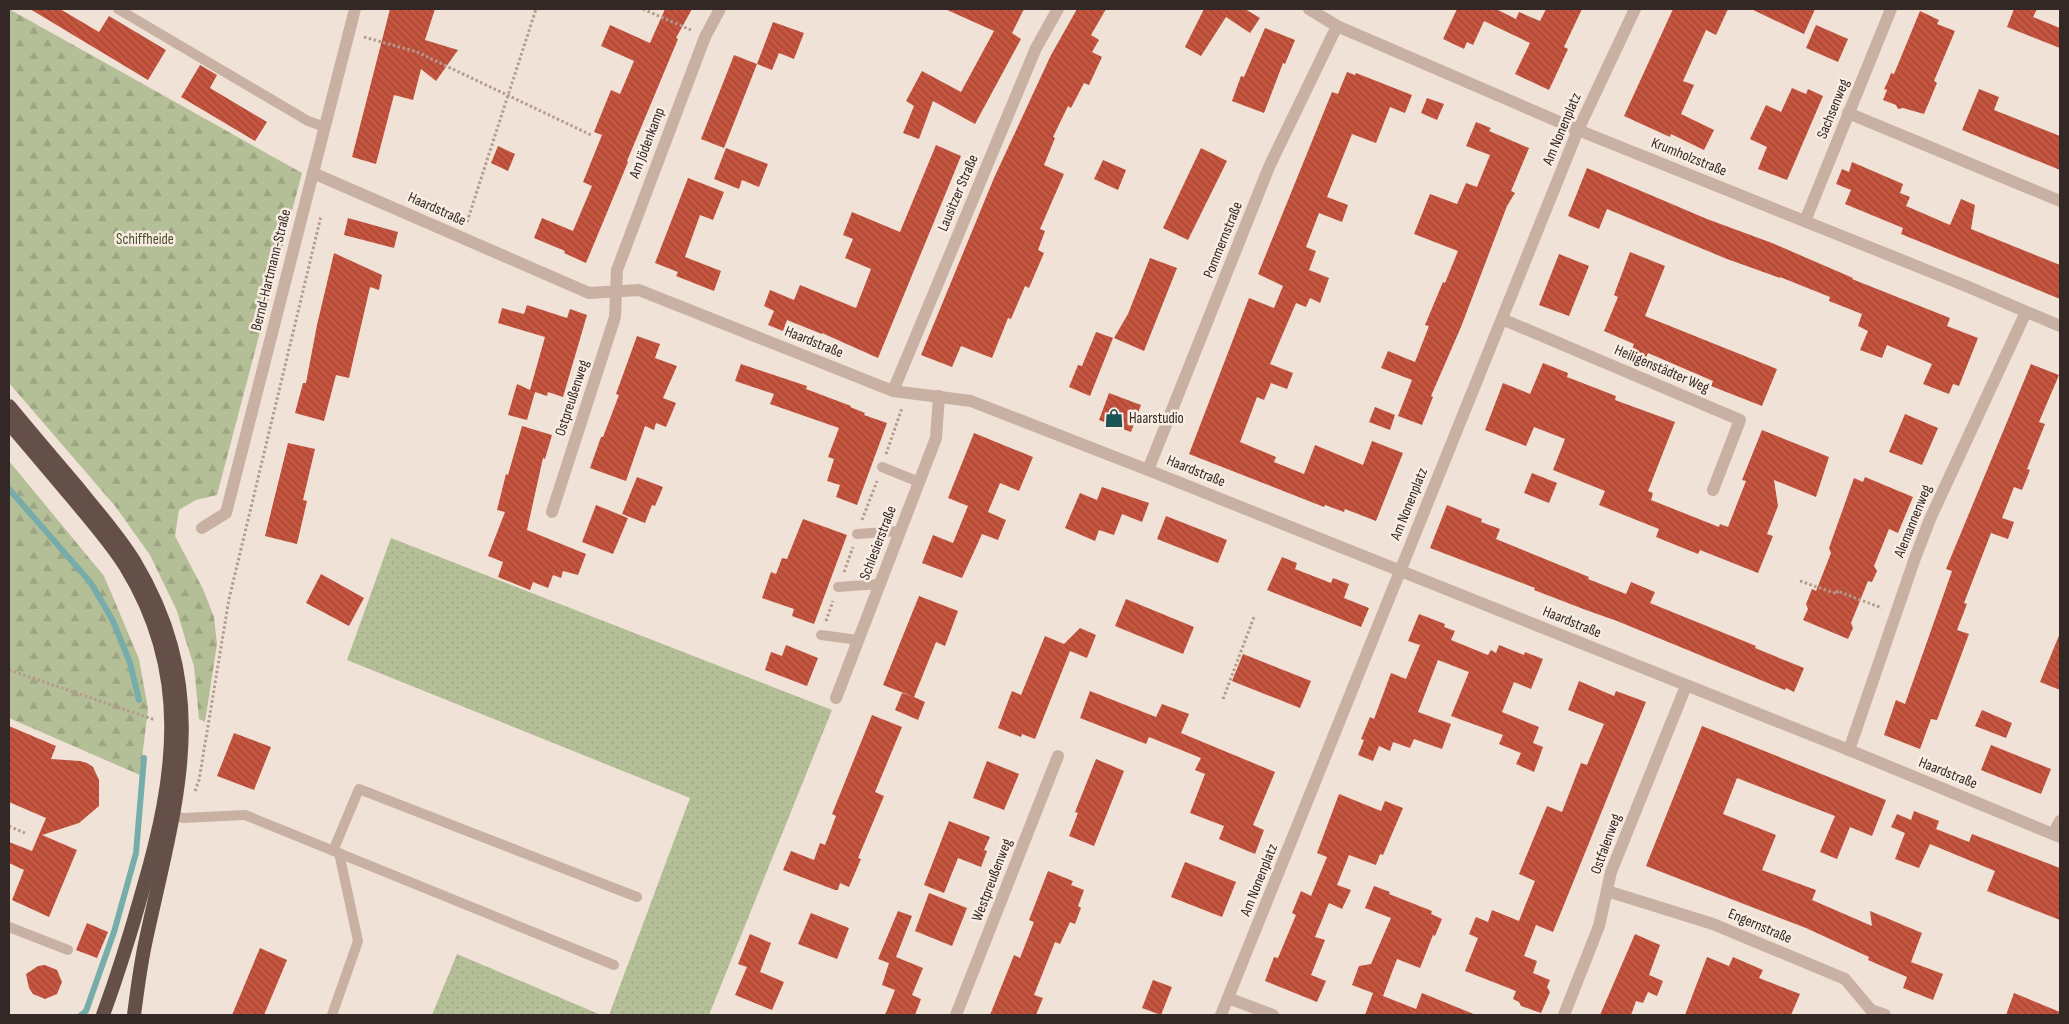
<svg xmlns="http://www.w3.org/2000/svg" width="2069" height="1024" font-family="'Sofia Sans Condensed',sans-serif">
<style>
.grass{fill:url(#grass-dots)}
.forest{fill:url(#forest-firs)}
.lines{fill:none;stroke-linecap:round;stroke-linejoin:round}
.stream{stroke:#76adab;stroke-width:6}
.building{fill:url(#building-back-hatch)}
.path{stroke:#b49b8e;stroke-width:3;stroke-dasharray:2.5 2.5;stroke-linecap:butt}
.service{stroke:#c8b1a3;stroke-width:10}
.minor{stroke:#c8b1a3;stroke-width:12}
.trunk{stroke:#645049;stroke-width:14}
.labels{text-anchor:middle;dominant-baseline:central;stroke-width:5;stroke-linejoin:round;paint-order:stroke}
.street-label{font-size:15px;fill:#332825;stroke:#f9ede3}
.park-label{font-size:15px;fill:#465129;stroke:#f9ede3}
.poi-label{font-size:15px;fill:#332825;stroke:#f9ede3;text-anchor:start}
</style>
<defs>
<pattern id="grass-dots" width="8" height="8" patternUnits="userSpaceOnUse" patternTransform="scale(1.25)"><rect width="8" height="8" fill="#b5bf97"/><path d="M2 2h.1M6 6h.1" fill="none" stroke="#9ca482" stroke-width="1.8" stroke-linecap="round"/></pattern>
<pattern id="forest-firs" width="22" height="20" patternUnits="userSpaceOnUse" patternTransform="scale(1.25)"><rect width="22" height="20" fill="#b5bf97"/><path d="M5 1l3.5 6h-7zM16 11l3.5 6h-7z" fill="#9ca482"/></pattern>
<pattern id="building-back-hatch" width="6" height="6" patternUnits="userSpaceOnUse" patternTransform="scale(1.25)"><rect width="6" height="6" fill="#c6553f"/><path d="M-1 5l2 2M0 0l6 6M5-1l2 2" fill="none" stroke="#a14635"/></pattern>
</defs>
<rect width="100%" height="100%" fill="#f1e2d7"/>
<g class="grass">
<path d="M391,538L832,710L709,1015H609L690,798L347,660Z"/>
<path d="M457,954L601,1015H432Z"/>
</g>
<g class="forest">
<path d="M9,9L302,173L217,495L196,500L179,510L175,536L203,589L214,617L217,644L205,722L199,719L194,666L184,635L177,611L150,555L115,506L9,383Z"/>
<path d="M9,461L104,576L139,659L148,709L140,775L9,718Z"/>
</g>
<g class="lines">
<g class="stream">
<path d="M9,489L91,583L113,621L130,663L139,700"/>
<path d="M81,1015L86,1011L114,932L136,853L144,758"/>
</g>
</g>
<g class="building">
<path d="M30,9H60L99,32L109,16L166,50L148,80Z"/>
<path d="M390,9H435L425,40L458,50L436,81L421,69L413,100L394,95L376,164L352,157Z"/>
<path d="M665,9H692L676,38L678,39L627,161L628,162L586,263L564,253L565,251L534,238L542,218L573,231L592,186L583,182L602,135L594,132L611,90L620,94L634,61L601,46L610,25L650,43Z"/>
<path d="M945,9H1024L1012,33L1021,39L975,124L933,101L919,139L903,133L914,106L906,101L922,71L961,92L994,31Z"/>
<path d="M1077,9H1106L1091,35L1099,40L1092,52L1102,57L1089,85L1084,83L1071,108L1068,106L1053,137L1055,138L1044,165L1064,174L1040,229L1045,231L1038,250L1044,253L1029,288L1025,286L1011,319L1008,318L992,358L961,346L952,367L921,355L994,178L1051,55Z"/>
<path d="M1204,9H1245L1260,18L1250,33L1226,17L1201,56L1185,47Z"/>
<path d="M1457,9H1496L1516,19L1519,12L1540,21L1546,9H1582L1564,47L1568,49L1549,90L1515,74L1530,43L1484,21L1473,45L1467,42L1464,49L1443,39Z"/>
<path d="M1673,9H1728L1716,35L1706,30L1683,81L1694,85L1681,114L1714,130L1704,150L1671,134L1670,137L1624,116Z"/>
<path d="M1751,9H1815L1804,34Z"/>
<path d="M2014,9H2037L2033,17L2060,28V48L2007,27Z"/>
<path d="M1920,11L1939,20L1937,24L1955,31L1934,81L1937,83L1924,114L1903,108L1898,109L1896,105L1883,100L1887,90L1884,89L1888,81L1891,73L1894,74Z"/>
<path d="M773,22L804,33L794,59L779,53L772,70L757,64Z"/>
<path d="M1816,25L1848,39L1838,62L1806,48Z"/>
<path d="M1265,28L1295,40L1285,64L1283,63L1264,113L1232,101L1241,76L1244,77Z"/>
<path d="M734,55L757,64L724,148L701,139Z"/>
<path d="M200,65L217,75L210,88L267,122L255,141L181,97Z"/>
<path d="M1347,72L1355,75L1356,73L1412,95L1405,113L1390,107L1376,143L1352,134L1327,197L1348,205L1342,222L1319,213L1306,247L1316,251L1309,270L1329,278L1320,303L1310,298L1306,307L1296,303L1270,364L1293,373L1287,389L1271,383L1264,400L1257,397L1240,442L1276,457L1274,462L1304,474L1315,445L1363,465L1372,441L1403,453L1376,521L1345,509L1344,512L1325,505L1324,507L1189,454L1249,298L1274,308L1283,286L1258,274L1332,92L1338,94Z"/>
<path d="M1792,88L1806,94L1808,89L1823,96L1787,180L1758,169L1767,147L1750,139L1766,105L1781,112Z"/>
<path d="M1979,89L1999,97L1994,110L2060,136V170L1962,130Z"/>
<path d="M1427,98L1444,104L1437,120L1421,113Z"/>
<path d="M1476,122L1491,128L1489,131L1529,148L1511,191L1515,193L1507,206L1461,327L1431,396L1433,397L1422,425L1398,416L1412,380L1381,368L1388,351L1415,362L1429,326L1425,325L1443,282L1445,283L1458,251L1414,234L1430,194L1457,204L1466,183L1477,187L1490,155L1466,146Z"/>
<path d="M936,145L961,156L878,358L822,333V334L787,320L783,331L768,325L774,311L764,306L770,290L794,300L800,285L856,308L871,269L845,258L853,239L843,235L852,212L900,232Z"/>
<path d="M498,146L515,154L508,171L491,163Z"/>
<path d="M726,148L768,164L759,187L742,180L739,189L714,179Z"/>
<path d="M1201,148L1227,161L1188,240L1163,228Z"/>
<path d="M1103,160L1126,170L1118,190L1094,179Z"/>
<path d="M1852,162L1903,184L1900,193L1910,197L1906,206L1950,225L1961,199L1975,205L1971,229L2060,265V299L1901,234L1903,228L1845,204L1851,190L1836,184L1842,169L1849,172Z"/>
<path d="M1587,168L1707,219L1772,243L1853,278L1852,279L1950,318L1947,326L1978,338L1959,386L1953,384L1949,394L1923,384L1932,364L1887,345L1882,358L1860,350L1868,331L1858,326L1862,314L1829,301L1830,297L1780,277V278L1727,259L1607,209L1599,229L1568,216Z"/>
<path d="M688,178L724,192L713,220L700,215L685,257L721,271L714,291L676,276L678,272L655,263Z"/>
<path d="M348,218L398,232L394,248L344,235Z"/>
<path d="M1630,252L1665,266L1645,316L1777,369L1762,406L1711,386L1713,381L1648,353L1643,364L1629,358L1634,344L1604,331L1618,297L1614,295Z"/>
<path d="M334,253L382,275L379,290L370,287L349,378L336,375L324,421L295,413L303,383H306L317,325Z"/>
<path d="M1559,254L1589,266L1569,316L1539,305Z"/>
<path d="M1150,258L1177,268L1144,351L1114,338L1128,314Z"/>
<path d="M527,305L567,318L570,309L587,315L563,397L548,392L547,396L535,392L527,420L508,415L517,384L530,390L545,337L498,323L502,308L524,314Z"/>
<path d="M1096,332L1113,338L1090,396L1069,387L1078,365L1082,366Z"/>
<path d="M637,336L660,344L655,358L677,366L663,398L676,403L666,427L656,423L654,430L645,426L626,481L590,468L601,437H603L619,395L616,394Z"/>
<path d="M1543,363L1568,373L1567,377L1616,396L1615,400L1675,422L1648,491L1653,493L1651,500L1719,527L1720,524L1728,527L1746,481L1742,480L1762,430L1829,457L1816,497L1774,480L1778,506L1767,534L1773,536L1758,573L1700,550L1698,554L1656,537L1659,529L1599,505L1605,491L1553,470L1565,439L1534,427L1526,446L1485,430L1503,383L1530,394Z"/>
<path d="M741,364L807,386L806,389L851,406L850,407L865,413L864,415L887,423L857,505L836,497L840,485L827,481L834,459L828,457L839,428L770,404L774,394L735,381Z"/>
<path d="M2031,364L2059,375L2039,422L2045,424L2027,469L2030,470L2022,490L2014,487L2002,518L2014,522L2008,539L1991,533L1964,603L1967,604L1957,630L1969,634L1937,720L1931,719L1920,749L1884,735L1896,700L1905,704L1952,571L1946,569Z"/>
<path d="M1109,393L1141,405L1131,432L1099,420Z"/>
<path d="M1375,407L1395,415L1390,430L1369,422Z"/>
<path d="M1905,414L1938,428L1922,465L1889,452Z"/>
<path d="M522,426L552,435L545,459L543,458L527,530L586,554L578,575L563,571L561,578L553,575L548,588L533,582L530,590L498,577L503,562L488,556L505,512L497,510L506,474L508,475Z"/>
<path d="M974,433L1033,457L1019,491L1000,483L988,512L1006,520L998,540L982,534L962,578L922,563L933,535L953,543L968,506L948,498Z"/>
<path d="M288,443L315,449L303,500L307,501L297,544L265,536Z"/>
<path d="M1532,473L1557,483L1549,503L1524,493Z"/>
<path d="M637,477L663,487L655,506L652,505L645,523L622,514Z"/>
<path d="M1865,477L1913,497L1898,533L1889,529L1874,566L1877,571L1872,582L1868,581L1851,623L1853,628L1848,639L1803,620L1808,609L1806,604L1812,589L1816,591L1831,553L1829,548L1854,478L1863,482Z"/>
<path d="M1102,487L1149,503L1142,522L1122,514L1114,535L1099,530L1095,541L1065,528L1080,493L1097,500Z"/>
<path d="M596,505L628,518L613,554L582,542Z"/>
<path d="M1447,505L1482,519L1481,522L1500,529L1496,539L1589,577L1588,579L1626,594L1631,582L1655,592L1650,603L1756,646L1755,648L1804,668L1794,692L1786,688L1785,690L1617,621L1586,610L1534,590L1535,588L1430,548Z"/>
<path d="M1166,516L1227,540L1218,563L1157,539Z"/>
<path d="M803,519L847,535L814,624L792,616L794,609L762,598L771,572L776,574L782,558L787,559Z"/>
<path d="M1282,557L1297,563L1295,569L1331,583L1333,578L1349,584L1344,598L1369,608L1361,627L1267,590Z"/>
<path d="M321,574L364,598L349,626L306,603Z"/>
<path d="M919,596L958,611L945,646L936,642L914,697L925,702L918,720L895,710L902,693L914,697L883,685Z"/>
<path d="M1126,599L1194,627L1183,654L1115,626Z"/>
<path d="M1419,614L1445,624L1444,627L1455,631L1451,640L1488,655L1491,650L1496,653L1499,645L1524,655L1525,652L1543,659L1531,689L1514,682L1502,712L1539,727L1533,743L1543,747L1534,772L1516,764L1521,753L1499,744L1503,735L1451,716L1469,672L1438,660L1418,712L1451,724L1442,749L1414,739L1410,748L1393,742L1390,751L1379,746L1373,761L1358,755L1364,740L1361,739L1370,717L1374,719L1391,673L1406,679L1420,645L1408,641Z"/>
<path d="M1080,628L1096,635L1087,658L1070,651L1035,739L1022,734L1021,737L998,728L1012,691L1021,695L1045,636L1064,644Z"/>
<path d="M2060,633V690L2040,682Z"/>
<path d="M786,645L818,658L807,686L765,670L771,652L782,656Z"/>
<path d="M1243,654L1311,681L1300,708L1232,681Z"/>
<path d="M1579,681L1614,696L1616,691L1646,702L1553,932L1536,925L1524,956L1537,961L1533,973L1550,980L1547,987L1550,992L1541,1013L1521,1006L1519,1002L1513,999L1516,991L1465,971L1478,938L1469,934L1476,917L1488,922L1492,910L1519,921L1535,881L1519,874L1547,806L1562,812L1581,763L1587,765L1604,724L1568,710Z"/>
<path d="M1090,691L1156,717L1162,704L1189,714L1181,733L1275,772L1253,825L1264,830L1255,854L1219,839L1224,826L1190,813L1205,774L1195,770L1201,758L1149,737L1146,744L1080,718Z"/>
<path d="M1982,710L2012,723L2006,738L1975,726Z"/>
<path d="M872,715L902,727L875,792L884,796L858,858L861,859L849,887L840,883L838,890H835L783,870L791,851L814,860L820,843L825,845L836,816L832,814Z"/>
<path d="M9,726L56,746L51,759L80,761L87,763L93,767L99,780V806L79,823L42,835L77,850L49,917L12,900L24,870L9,863V842L32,851L46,818L9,802Z"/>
<path d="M1702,726L1886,800L1872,836L1850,827L1837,859L1820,852L1835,816L1737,778L1723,814L1776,835L1762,870L1816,890L1812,900L1872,926L1870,911L1922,933L1911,962L1943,974L1933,1000L1903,988L1907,977L1868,960L1869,957L1806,928L1646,866Z"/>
<path d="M234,733L271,747L254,790L217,776Z"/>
<path d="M1991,745L2051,769L2041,794L1981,770Z"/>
<path d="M1096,759L1124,771L1094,846L1069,836L1078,813L1075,812Z"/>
<path d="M987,761L1019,774L1004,810L973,798Z"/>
<path d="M1339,794L1381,811L1385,801L1403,808L1383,855L1380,854L1376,865L1349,855L1337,885L1351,890L1342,909L1329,903L1315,937L1325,940L1311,975L1326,981L1317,1002L1265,981L1274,957L1278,958L1296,915L1292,913L1301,891L1311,896L1327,857L1317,853Z"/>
<path d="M1914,811L1939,821L1936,829L1969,842L1972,834L2060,868V920L1987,891L1995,871L1930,844L1919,868L1895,859L1905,833L1891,827L1897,814L1911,820Z"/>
<path d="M949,821L990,837L984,850L987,851L981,867L958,858L944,893L924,885Z"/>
<path d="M1185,862L1236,882L1222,917L1171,897Z"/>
<path d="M1048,871L1073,881L1071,885L1084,890L1078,906L1081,908L1075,924L1070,922L1060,944L1055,942L1034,995L1043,998L1036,1015H990L1014,955L1020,958L1034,922L1029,920Z"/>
<path d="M1374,886L1390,892L1389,894L1432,911L1431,914L1442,919L1435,936L1433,935L1420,968L1397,959L1383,996L1416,1009L1422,993L1476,1015H1365L1373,993L1352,985L1359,966L1371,964L1391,918L1365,908Z"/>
<path d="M929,893L967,908L952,946L915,931Z"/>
<path d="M898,911L912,916L896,957L923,968L912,995L921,999L915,1015H885L895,990L882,985L889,963L878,959Z"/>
<path d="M811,913L849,928L837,959L798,944Z"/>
<path d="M87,923L108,932L97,958L76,950Z"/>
<path d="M750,934L771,943L760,972L784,982L772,1010L735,995L747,967L738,964Z"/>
<path d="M1635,934L1660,945L1649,975L1663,981L1657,996L1648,992L1643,1003L1636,1001L1631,1015H1600Z"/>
<path d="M260,948L287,960L264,1015H232Z"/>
<path d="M1707,957L1729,966L1733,957L1763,970L1759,978L1800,994L1791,1015H1685Z"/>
<path d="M45,965L57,970L62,982L57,994L45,999L33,994L29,988L26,974L38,966Z"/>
<path d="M1153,980L1172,987L1161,1015L1142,1008Z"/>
<path d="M2014,993L2060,1012V1015H2006Z"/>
</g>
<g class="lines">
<g class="path">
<path d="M643,9L691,30"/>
<path d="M364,37L417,52L591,135"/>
<path d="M467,222L536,9"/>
<path d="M886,454L902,408"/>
<path d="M862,520L877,481"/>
<path d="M844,572L853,547"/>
<path d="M1800,581L1837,594V591L1882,608"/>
<path d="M826,621L833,601"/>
<path d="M9,670L155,720"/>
<path d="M1223,699L1254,617"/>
<path d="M195,791L199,780L229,599L321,216"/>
<path d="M9,826L25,833"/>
</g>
<g class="service">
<path d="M118,9L308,121L325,127"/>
<path d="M882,467L919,482"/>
<path d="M857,534L900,531"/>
<path d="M838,587L880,584"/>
<path d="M821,635L858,640"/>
<path d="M173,815L183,818L245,815L614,965"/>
<path d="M333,851L359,789L637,897"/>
<path d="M9,927L68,950"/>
<path d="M332,1015L358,941L339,853"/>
</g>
<g class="minor">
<path d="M1309,9L1337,26L1578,130L1966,286L2060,326"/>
<path d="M1848,113L2060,201"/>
<path d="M313,173L589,293L639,290L893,391L971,401L1148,470L1849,750L2060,837"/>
<path d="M1805,221L1891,9"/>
<path d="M1502,319L1740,420L1713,490"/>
<path d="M893,391L1036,48L1058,9"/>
<path d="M1148,470L1269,167L1337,26"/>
<path d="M552,512L615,317L617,270L705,37L720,9"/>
<path d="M202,528L226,513L355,9"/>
<path d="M836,698L936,438L939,396"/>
<path d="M1849,750L1915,558L1930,519L2026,312"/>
<path d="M2053,834L2060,821"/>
<path d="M1607,891L1713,924L1845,979L1871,1010L1885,1015"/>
<path d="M1228,998L1273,1015"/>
<path d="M956,1015L1058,756"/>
<path d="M1221,1015L1578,130L1635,9"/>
<path d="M1564,1015L1599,926L1611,872L1686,686"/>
</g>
<g class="trunk">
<path d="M9,406C32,434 56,462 79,489C98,513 118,535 134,561C215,696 175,803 145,944C140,968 137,992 134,1015"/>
<path d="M9,423C31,449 53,475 75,501C93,523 111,543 126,567C191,673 176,776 143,889C131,932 118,974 103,1015"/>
</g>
</g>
<defs>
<g id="shop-bare" transform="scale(1.5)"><path d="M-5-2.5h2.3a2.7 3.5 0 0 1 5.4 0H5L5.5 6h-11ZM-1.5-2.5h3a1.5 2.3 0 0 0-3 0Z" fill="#1b5454" stroke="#f9ede3" stroke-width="2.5" paint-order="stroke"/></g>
</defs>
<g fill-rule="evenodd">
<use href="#shop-bare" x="1114" y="418"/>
</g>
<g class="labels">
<g class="street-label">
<text transform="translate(1833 109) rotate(-68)">Sachsenweg</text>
<text transform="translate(1562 129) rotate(-67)">Am Nonenplatz</text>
<text transform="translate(647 143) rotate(-69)">Am Jödenkamp</text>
<text transform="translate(1689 157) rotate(22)">Krumholzstraße</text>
<text transform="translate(958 193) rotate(-67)">Lausitzer Straße</text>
<text transform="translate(437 209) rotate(24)">Haardstraße</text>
<text transform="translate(1223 240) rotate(-68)">Pommernstraße</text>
<text transform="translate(271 270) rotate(-76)">Bernd-Hartmann-Straße</text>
<text transform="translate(814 342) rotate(22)">Haardstraße</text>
<text transform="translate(1662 369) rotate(23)">Heiligenstädter Weg</text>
<text transform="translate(572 398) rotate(-72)">Ostpreußenweg</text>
<text transform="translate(1196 471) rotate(22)">Haardstraße</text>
<text transform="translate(1409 504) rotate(-68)">Am Nonenplatz</text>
<text transform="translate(1913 521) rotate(-68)">Alemannenweg</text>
<text transform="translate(878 543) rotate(-69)">Schlesierstraße</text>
<text transform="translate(1572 622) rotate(22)">Haardstraße</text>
<text transform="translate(1948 773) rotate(22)">Haardstraße</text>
<text transform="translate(1606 844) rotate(-70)">Ostfalenweg</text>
<text transform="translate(992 880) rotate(-69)">Westpreußenweg</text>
<text transform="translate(1259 880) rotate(-68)">Am Nonenplatz</text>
<text transform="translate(1760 926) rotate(23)">Engernstraße</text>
</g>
<g class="park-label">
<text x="145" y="239">Schiffheide</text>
</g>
<g class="poi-label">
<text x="1129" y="418">Haarstudio</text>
</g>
</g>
<rect width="2069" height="1024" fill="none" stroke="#332825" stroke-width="20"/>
</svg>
